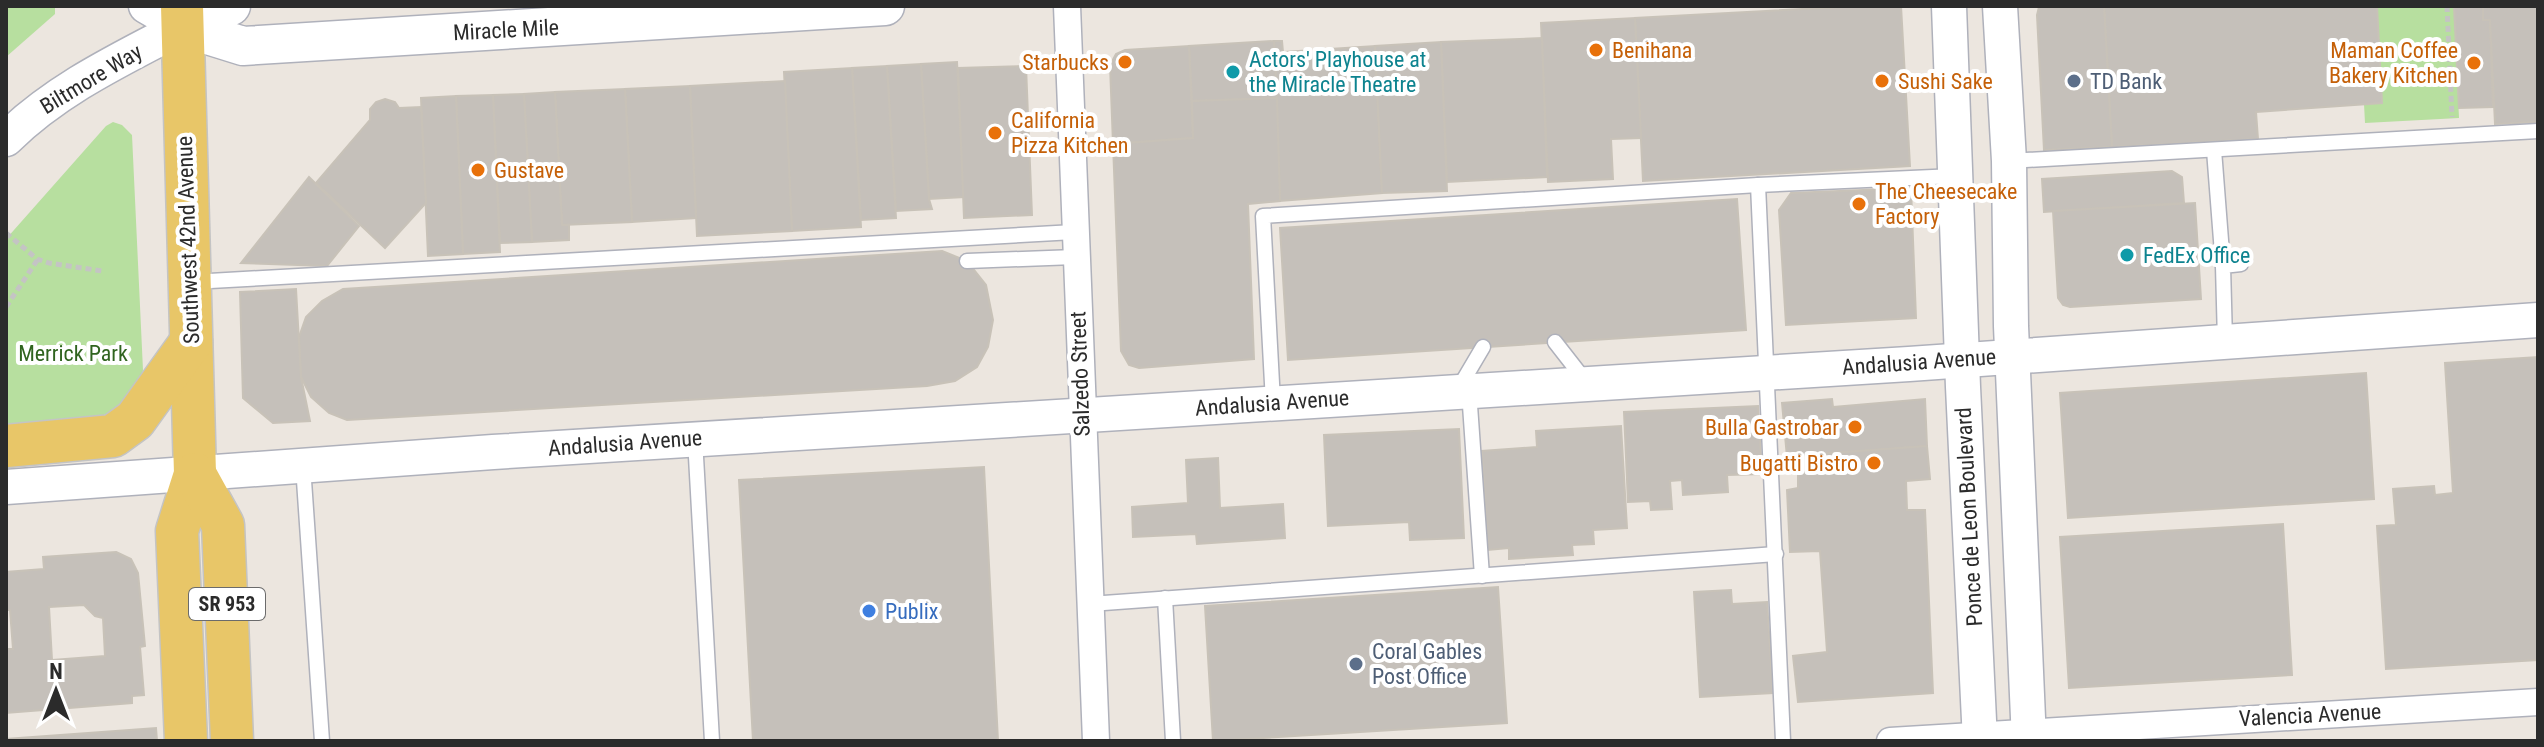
<svg xmlns="http://www.w3.org/2000/svg" width="2544" height="747" font-family="'Roboto Condensed',sans-serif">
<style>
.green{fill:#b7df9f}
.building{fill:#c5c0ba;stroke:#c8c2b8;stroke-width:2;fill-rule:evenodd}
.lines{fill:none;stroke-linecap:round;stroke-linejoin:round}
.service-casing{stroke:#afb1bb;stroke-width:17}
.minor-casing{stroke:#afb1bb;stroke-width:29}
.tertiary-casing{stroke:#afb1bb;stroke-width:37}
.secondary-casing{stroke:#afb1bb;stroke-width:41}
.primary-casing{stroke:#c4c4c4;stroke-width:45}
.path{stroke:#c4c4c4;stroke-width:5;stroke-dasharray:6 4;stroke-linecap:butt}
.service{stroke:#fff;stroke-width:14}
.minor{stroke:#fff;stroke-width:26}
.tertiary{stroke:#fff;stroke-width:34}
.secondary{stroke:#fff;stroke-width:38}
.primary{stroke:#e8c668;stroke-width:42}
.food-dot{fill:#e8710a;stroke:#fff;stroke-width:3}
.culture-dot{fill:#0f9aa8;stroke:#fff;stroke-width:3}
.service-dot{fill:#5c6f8a;stroke:#fff;stroke-width:3}
.shop-dot{fill:#3f7fe0;stroke:#fff;stroke-width:3}
.labels{text-anchor:middle;dominant-baseline:central;stroke-width:8;stroke-linejoin:round;paint-order:stroke}
.shield{fill:#fff;stroke:#6b6b6b;stroke-width:2}
.shield-label{font-size:20px;font-weight:bold;fill:#2b2b2b}
.street-label{font-size:22px;fill:#2b2b2b;stroke:#fff}
.food-label{font-size:22px;fill:#c56008;stroke:#fff;text-anchor:start}
.culture-label{font-size:22px;fill:#0d838f;stroke:#fff;text-anchor:start}
.service-label{font-size:22px;fill:#4e5e75;stroke:#fff;text-anchor:start}
.park-label{font-size:22px;fill:#30641f;stroke:#fff}
.shop-label{font-size:22px;fill:#366cbe;stroke:#fff;text-anchor:start}
</style>
<rect width="100%" height="100%" fill="#ece6df"/>
<g class="green">
<path d="M6,6H55V14L6,57Z"/>
<path d="M2377,6H2454L2459,118L2365,123L2364,104L2382,102Z"/>
<path d="M113,122L122,125L132,135L143,370C141,377 140,388 137,394C120,424 37,425 6,429V239L106,126Z"/>
</g>
<g class="building">
<path d="M1860,6H1901L1910,166L1643,181L1635,18Z"/>
<path d="M2104,6H2377L2382,103L2256,112L2258,139L2112,147Z"/>
<path d="M2104,6L2112,147L2044,150L2037,15L2039,7Z"/>
<path d="M2454,6H2483V20H2490L2493,107L2459,108Z"/>
<path d="M2483,6H2538V122L2495,124L2490,20H2483Z"/>
<path d="M1635,18L1641,138L1611,139L1613,179L1548,182L1541,23Z"/>
<path d="M1542,38L1547,177L1447,182L1441,42Z"/>
<path d="M1274,41H1282L1283,52L1375,46L1382,193L1280,201Z"/>
<path d="M1274,41L1277,98L1192,101L1189,46Z"/>
<path d="M1441,42L1447,191L1382,193L1375,46Z"/>
<path d="M1189,46L1193,138L1113,144L1110,65L1116,54L1125,50Z"/>
<path d="M957,62L964,197L929,199L921,64Z"/>
<path d="M921,64L929,199L932,209L896,211L887,66Z"/>
<path d="M887,66L896,218L861,220L852,68Z"/>
<path d="M1026,66L1032,215L964,218L958,68Z"/>
<path d="M852,68L861,227L792,231L784,72Z"/>
<path d="M785,81L792,231L697,236L690,86Z"/>
<path d="M690,86L696,218L632,222L625,89Z"/>
<path d="M625,89L632,222L562,225L555,92Z"/>
<path d="M555,92L562,225H569V240L532,242L524,94Z"/>
<path d="M524,94L532,242L500,243L493,95Z"/>
<path d="M493,95L500,252L463,254L456,96Z"/>
<path d="M456,96L463,254L428,256L421,98Z"/>
<path d="M1277,98L1280,201L1248,204L1254,359L1139,368L1129,365L1121,351L1113,144L1193,138L1192,101Z"/>
<path d="M385,99L395,102L399,108L421,107L426,203L385,248L316,183L370,120V109L376,102Z"/>
<path d="M2172,171L2182,177L2184,203L2044,212L2042,179Z"/>
<path d="M309,177L359,226L327,266L241,263Z"/>
<path d="M1911,188L1916,318L1786,325L1779,210L1791,193Z"/>
<path d="M1737,199L1746,330L1288,360L1280,228Z"/>
<path d="M2195,203L2201,299L2070,307L2063,305L2058,298L2053,211Z"/>
<path d="M942,251L967,261L986,285L993,320L988,347L977,367L955,381L927,386L347,420L329,413L311,397L301,377L299,337L306,317L322,301L343,289Z"/>
<path d="M296,289L301,377L310,421L273,423L243,398L240,292Z"/>
<path d="M2538,357V660L2386,669L2377,526L2396,525L2393,489L2434,486L2435,495L2453,493L2445,363Z"/>
<path d="M2366,373L2374,499L2068,518L2060,393Z"/>
<path d="M1832,399L1833,407L1925,399L1927,446L1787,457L1782,403Z"/>
<path d="M1758,406L1762,474L1727,475L1728,492L1683,495L1682,480L1670,481L1672,509L1651,510L1650,501L1628,502L1624,412Z"/>
<path d="M1621,426L1627,528L1593,530L1594,544L1572,545L1573,555L1509,559V548L1488,550L1482,451L1537,447L1536,431Z"/>
<path d="M1459,429L1464,538L1410,540L1409,522L1328,526L1324,435Z"/>
<path d="M1927,446L1930,479L1906,481L1907,510H1925L1933,693L1798,702L1793,656L1827,652L1820,551L1790,552L1787,490L1798,488V473L1820,471L1818,454Z"/>
<path d="M1218,458L1220,508L1283,504L1285,538L1197,544L1196,534L1133,537L1132,507L1188,503L1186,460Z"/>
<path d="M984,467L998,741H753L739,480Z"/>
<path d="M2283,524L2292,675L2069,688L2060,537Z"/>
<path d="M116,552L131,559L138,573L145,646L140,647L144,695L132,696V703L6,713V649H13L10,610H6V572L44,569L43,557ZM84,605L95,616L103,618L105,656L52,660L49,607Z"/>
<path d="M1498,587L1507,723L1213,741L1205,606Z"/>
<path d="M1731,590L1732,604L1767,602L1773,693L1700,697L1694,592Z"/>
<path d="M156,728L157,741H6V739Z"/>
</g>
<g class="lines">
<g class="service-casing">
<g id="service">
<path d="M2214,150L2223,266"/>
<path d="M2009,161L2538,131"/>
<path d="M1758,185L1783,741"/>
<path d="M967,261L1075,257"/>
<path d="M192,282L1074,232"/>
<path d="M2225,341L2223,266L2241,264"/>
<path d="M1555,342L1587,383"/>
<path d="M1457,391L1483,347"/>
<path d="M1469,391L1482,576"/>
<path d="M1273,402L1263,216L1758,185L1955,176"/>
<path d="M695,439L712,741"/>
<path d="M303,466L322,741"/>
<path d="M1165,598L1173,741"/>
<path d="M1090,604L1776,554"/>
</g>
</g>
<g class="minor-casing">
<g id="minor">
<path d="M1067,6L1096,741"/>
<path d="M1890,741L2538,702"/>
</g>
</g>
<g class="tertiary-casing">
<g id="tertiary">
<path d="M146,6L182,27"/>
<path d="M1949,6L1963,387L1980,741"/>
<path d="M2000,6L2009,161L2011,326L2029,741"/>
<path d="M6,139C57,89 119,60 182,27"/>
<path d="M6,487L493,452L1909,364L2538,320"/>
</g>
</g>
<g class="secondary-casing">
<g id="secondary">
<path d="M182,27L243,46L885,6"/>
<path d="M182,27L231,6"/>
</g>
</g>
<g class="primary-casing">
<g id="primary">
<path d="M182,6L195,474L177,531L186,741"/>
<path d="M6,446L113,436L135,420L191,342"/>
<path d="M195,474L223,525L232,741"/>
</g>
</g>
<g class="path">
<path d="M2447,6L2452,117"/>
<path d="M6,233L37,259L49,263L102,271"/>
<path d="M6,307L38,259"/>
</g>
<use href="#service" class="service"/>
<use href="#minor" class="minor"/>
<use href="#tertiary" class="tertiary"/>
<use href="#secondary" class="secondary"/>
<use href="#primary" class="primary"/>
</g>
<g class="food-dot">
<circle cx="1596" cy="50" r="8"/>
<circle cx="1125" cy="62" r="8"/>
<circle cx="2474" cy="63" r="8"/>
<circle cx="1882" cy="81" r="8"/>
<circle cx="995" cy="133" r="8"/>
<circle cx="478" cy="170" r="8"/>
<circle cx="1859" cy="204" r="8"/>
<circle cx="1855" cy="427" r="8"/>
<circle cx="1874" cy="463" r="8"/>
</g>
<g class="culture-dot">
<circle cx="1233" cy="72" r="8"/>
<circle cx="2127" cy="255" r="8"/>
</g>
<g class="service-dot">
<circle cx="2074" cy="81" r="8"/>
<circle cx="1356" cy="664" r="8"/>
</g>
<circle class="shop-dot" cx="869" cy="611" r="8"/>
<g class="labels">
<rect class="shield" x="189" y="588" width="76" height="32" rx="6"/>
<g class="shield-label">
<text x="227" y="604">SR 953</text>
</g>
<g class="street-label">
<text transform="translate(506 30) rotate(-3)">Miracle Mile</text>
<text transform="translate(91 79) rotate(-31)">Biltmore Way</text>
<text transform="translate(188 240) rotate(-92)">Southwest 42nd Avenue</text>
<text transform="translate(1919 362) rotate(-4)">Andalusia Avenue</text>
<text transform="translate(1080 374) rotate(-92)">Salzedo Street</text>
<text transform="translate(1272 403) rotate(-4)">Andalusia Avenue</text>
<text transform="translate(625 443) rotate(-4)">Andalusia Avenue</text>
<text transform="translate(1969 517) rotate(-93)">Ponce de Leon Boulevard</text>
<text transform="translate(2310 715) rotate(-3)">Valencia Avenue</text>
</g>
<g class="food-label">
<text x="1612" y="50">Benihana</text>
<text x="2458" y="50" text-anchor="end">Maman Coffee<tspan x="2458" dy="25">Bakery Kitchen</tspan></text>
<text x="1109" y="62" text-anchor="end">Starbucks</text>
<text x="1898" y="81">Sushi Sake</text>
<text x="1011" y="120">California<tspan x="1011" dy="25">Pizza Kitchen</tspan></text>
<text x="494" y="170">Gustave</text>
<text x="1875" y="191">The Cheesecake<tspan x="1875" dy="25">Factory</tspan></text>
<text x="1839" y="427" text-anchor="end">Bulla Gastrobar</text>
<text x="1858" y="463" text-anchor="end">Bugatti Bistro</text>
</g>
<g class="culture-label">
<text x="1249" y="59">Actors' Playhouse at<tspan x="1249" dy="25">the Miracle Theatre</tspan></text>
<text x="2143" y="255">FedEx Office</text>
</g>
<g class="service-label">
<text x="2090" y="81">TD Bank</text>
<text x="1372" y="651">Coral Gables<tspan x="1372" dy="25">Post Office</tspan></text>
</g>
<g class="park-label">
<text x="73" y="353">Merrick Park</text>
</g>
<g class="shop-label">
<text x="885" y="611">Publix</text>
</g>
</g>
<rect width="2544" height="747" fill="none" stroke="#2b2b2b" stroke-width="16"/>
<g transform="translate(56 691)" stroke="#ffffff" stroke-width="6" paint-order="stroke">
<path d="M0-6L14 30L0 20L-14 30Z" fill="#2b2b2b"/>
<text y="-12" font-size="22" font-weight="bold" text-anchor="middle" fill="#2b2b2b">N</text>
</g>
</svg>
